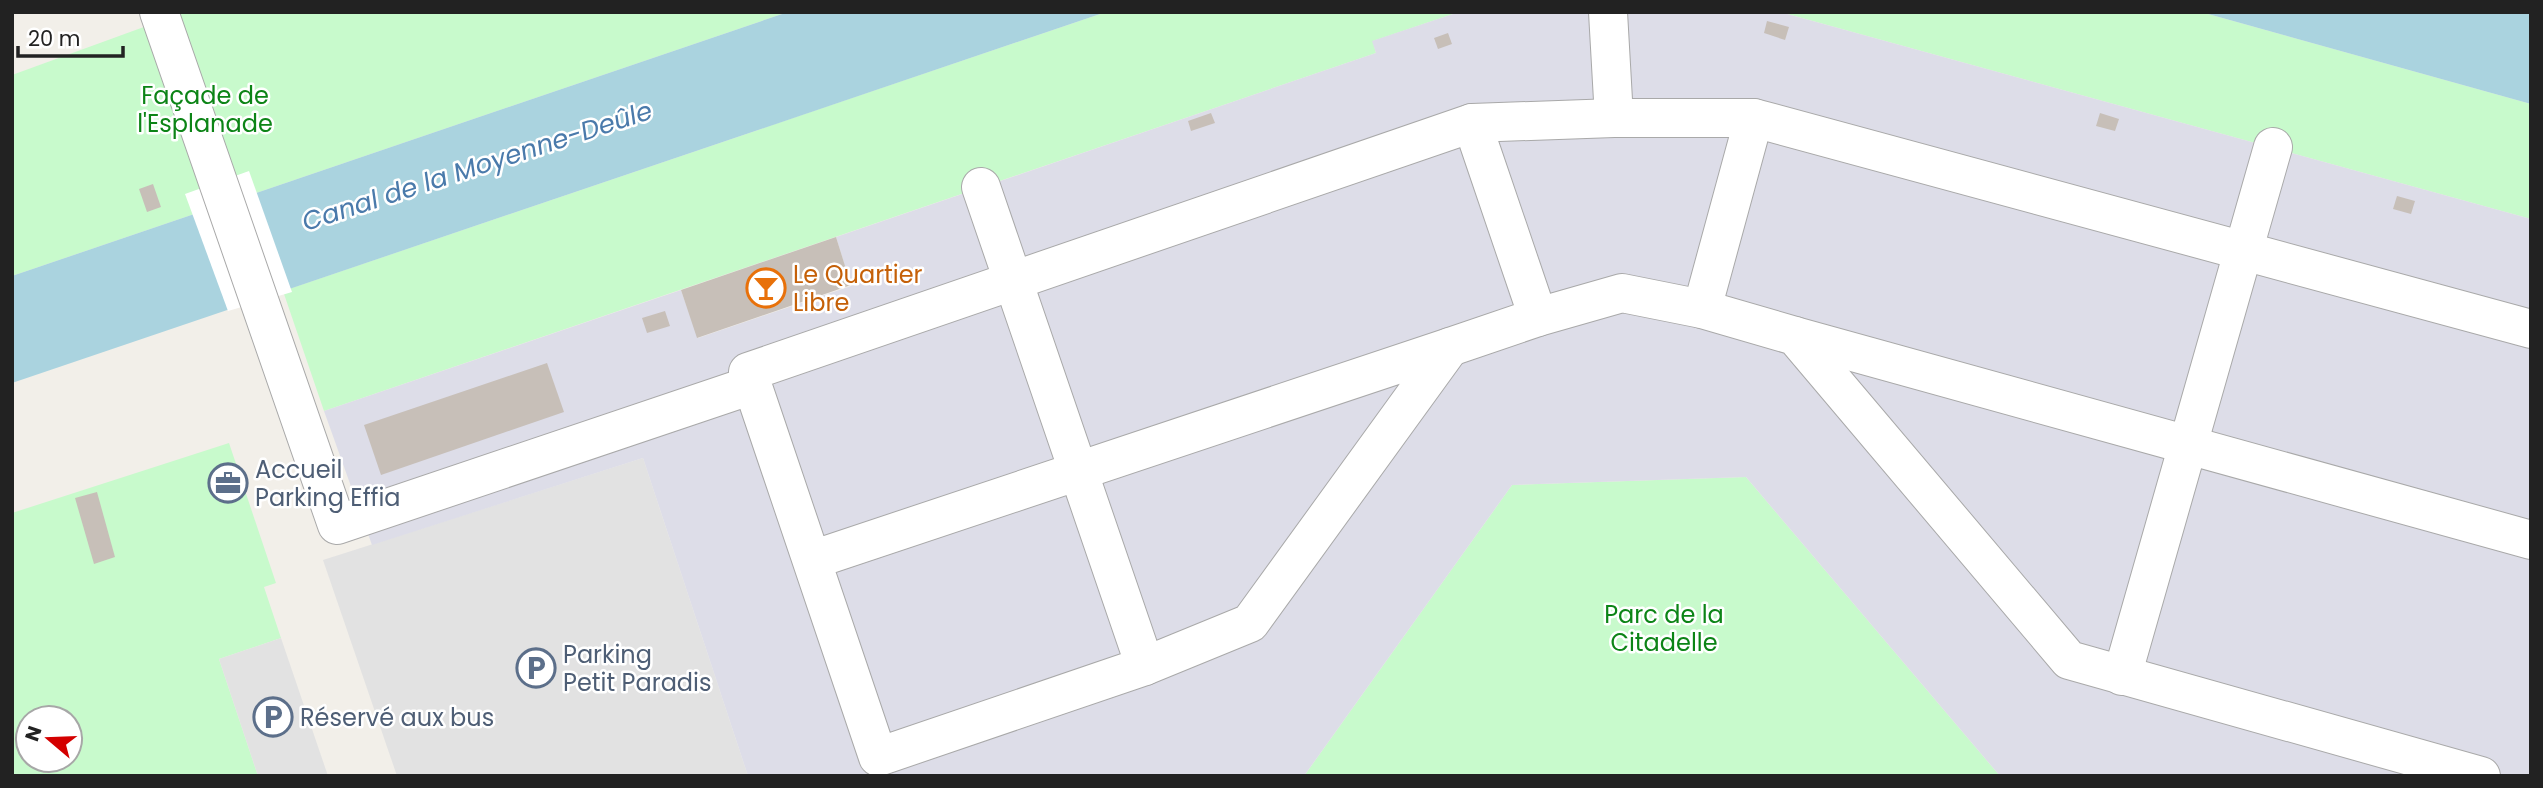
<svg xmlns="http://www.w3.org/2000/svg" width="2543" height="788" font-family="Poppins,sans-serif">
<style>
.park{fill:#c8facc;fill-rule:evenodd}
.parking{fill:#e2e2e2}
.plaza{fill:#dddde8}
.water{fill:#aad3df}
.pier{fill:#fff}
.building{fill:#c7bfb8}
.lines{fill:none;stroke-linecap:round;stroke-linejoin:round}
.minor-casing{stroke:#a9a9a9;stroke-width:40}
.minor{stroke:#fff;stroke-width:38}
.labels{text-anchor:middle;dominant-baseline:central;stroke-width:5;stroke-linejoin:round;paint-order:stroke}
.park-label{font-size:24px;fill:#0c8416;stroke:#fff}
.food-label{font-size:24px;fill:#c56008;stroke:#fff;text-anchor:start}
.service-label{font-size:24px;fill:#4e5e75;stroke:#fff;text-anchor:start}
.water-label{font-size:26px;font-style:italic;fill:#4a7aab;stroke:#fff}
</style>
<rect width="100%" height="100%" fill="#f2efe9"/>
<g class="park">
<path d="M185,12H788L12,276V75Z"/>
<path d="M1106,12H1459L1373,41L1376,53L324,411L283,291Z"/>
<path d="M1780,12H2201L2531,104V219Z"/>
<path d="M229,443L276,583L264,587L281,638L219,659L258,776H12V513ZM28,718H70V760H28Z"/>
<path d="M1746,477L2000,776H1304L1512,485Z"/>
</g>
<g class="parking">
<path d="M643,458L748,776H397L323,560Z"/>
<path d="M281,638L328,776H258L219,659Z"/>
</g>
<path class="plaza" d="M1459,12H1780L2531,219V776H2000L1746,477L1512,485L1304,776H748L643,458L372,545L324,411L681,290L698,338L851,286L836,237L1376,53L1372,41Z"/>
<g class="water">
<path d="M788,12H1106L12,383V276Z"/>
<path d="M2201,12H2531V104Z"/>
</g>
<path class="pier" d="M249,171L292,292L228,311L185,194Z"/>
<g class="building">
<path d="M1767,21L1789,27L1785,40L1764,33Z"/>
<path d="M1448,33L1452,44L1438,49L1434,38Z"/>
<path d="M1211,113L1215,123L1191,131L1188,121Z"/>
<path d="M2100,113L2119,119L2115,131L2096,126Z"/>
<path d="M153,184L161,207L147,212L139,189Z"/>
<path d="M2397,196L2415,201L2411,214L2393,209Z"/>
<path d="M836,237L851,285L697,338L681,290Z"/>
<path d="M665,311L670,326L647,333L642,318Z"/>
<path d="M547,363L564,412L381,475L364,425Z"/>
<path d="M238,465L247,492L219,502L210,475Z"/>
<path d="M97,492L115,557L94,564L75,498Z"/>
</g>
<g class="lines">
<g class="minor-casing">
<g id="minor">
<path d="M159,12L337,525L752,385"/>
<path d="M1608,12L1614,118"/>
<path d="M1472,123L1538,317"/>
<path d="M981,187L1145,666"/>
<path d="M1702,309L1754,118"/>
<path d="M1795,336L2531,540"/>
<path d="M1450,347L1538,317L1622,293L1702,309L1795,336L2069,660L2481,776"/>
<path d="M812,560L1450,347L1250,623L1145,666L878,757L748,372L1472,123L1614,118H1754L2531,329"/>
<path d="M2122,676L2273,147"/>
</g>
</g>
<use href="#minor" class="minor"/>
</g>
<defs>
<g id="bar-ring" transform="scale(2.0125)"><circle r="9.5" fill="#fff" stroke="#e8710a" stroke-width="1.5"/><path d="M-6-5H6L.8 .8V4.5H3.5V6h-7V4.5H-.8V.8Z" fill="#e8710a"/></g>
<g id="office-ring" transform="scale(2.0125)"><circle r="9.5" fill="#fff" stroke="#5c6f8a" stroke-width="1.5"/><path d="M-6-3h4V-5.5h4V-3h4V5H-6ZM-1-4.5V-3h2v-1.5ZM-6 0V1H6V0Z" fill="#5c6f8a"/></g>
<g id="parking-ring" transform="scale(2.0125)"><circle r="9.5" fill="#fff" stroke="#5c6f8a" stroke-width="1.5"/><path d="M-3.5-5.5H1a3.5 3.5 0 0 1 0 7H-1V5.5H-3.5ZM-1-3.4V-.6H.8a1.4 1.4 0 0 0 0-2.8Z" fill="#5c6f8a"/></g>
</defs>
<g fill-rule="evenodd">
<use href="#bar-ring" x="766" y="288"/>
<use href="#office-ring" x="228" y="483"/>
<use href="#parking-ring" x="536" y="668"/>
<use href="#parking-ring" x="273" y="717"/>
</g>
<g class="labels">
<g class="park-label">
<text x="205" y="95">Façade de<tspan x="205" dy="28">l'Esplanade</tspan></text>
<text x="1664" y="614">Parc de la<tspan x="1664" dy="28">Citadelle</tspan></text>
</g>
<g class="food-label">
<text x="793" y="274">Le Quartier<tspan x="793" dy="28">Libre</tspan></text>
</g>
<g class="service-label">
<text x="255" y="469">Accueil<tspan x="255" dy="28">Parking Effia</tspan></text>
<text x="563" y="654">Parking<tspan x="563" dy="28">Petit Paradis</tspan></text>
<text x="300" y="717">Réservé aux bus</text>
</g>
<g class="water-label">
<text transform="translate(477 166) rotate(-18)">Canal de la Moyenne-Deûle</text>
</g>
</g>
<rect width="2543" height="788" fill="none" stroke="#222222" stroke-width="28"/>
<g transform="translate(49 739) rotate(289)"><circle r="33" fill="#ffffff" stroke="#a7a7a7" stroke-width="2"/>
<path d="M0-5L12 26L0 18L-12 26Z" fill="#d40000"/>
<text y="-10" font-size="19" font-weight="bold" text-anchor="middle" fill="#222222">N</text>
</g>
<path d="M18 46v10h105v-10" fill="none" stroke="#222222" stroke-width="3.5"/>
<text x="28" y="46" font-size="21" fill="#222222" stroke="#ffffff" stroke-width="5" paint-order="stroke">20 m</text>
</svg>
